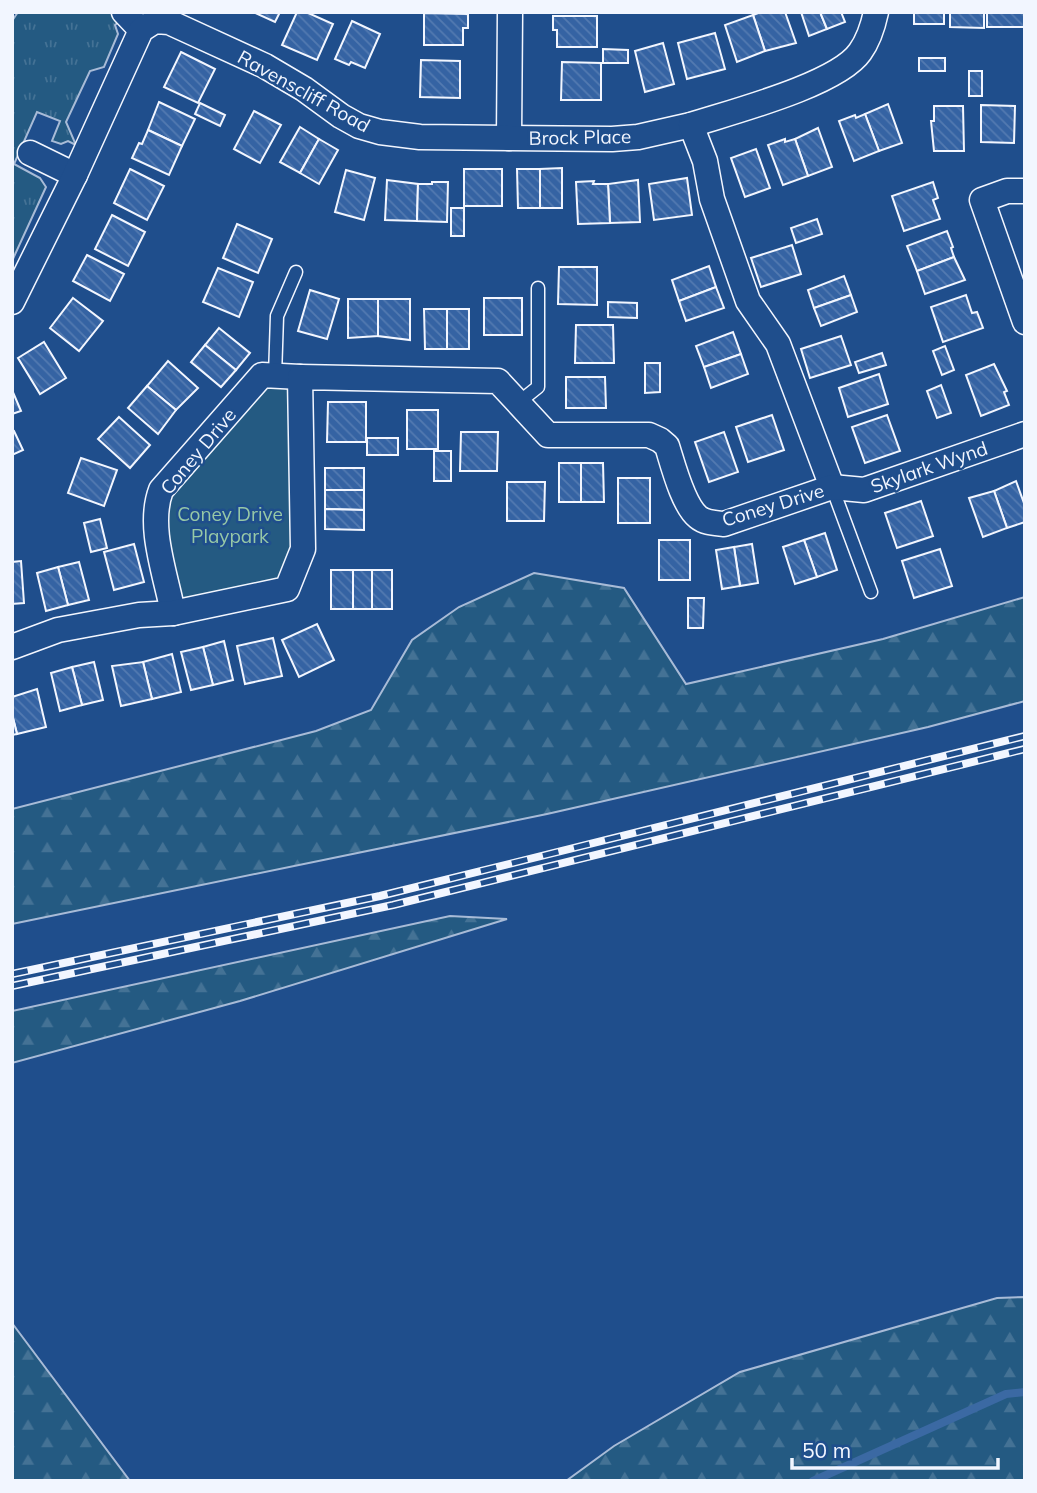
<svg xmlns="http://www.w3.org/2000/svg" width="1037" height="1493" font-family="Mulish,sans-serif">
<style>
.grass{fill:url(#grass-tufts);stroke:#a8bbd7;stroke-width:2}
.forest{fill:url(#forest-firs);stroke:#a8bbd7;stroke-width:2}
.green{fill:#245a82;stroke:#a8bbd7;stroke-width:2}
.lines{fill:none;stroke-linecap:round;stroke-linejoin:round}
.stream{stroke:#3b69a3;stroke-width:8}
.building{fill:url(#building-back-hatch);stroke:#f2f6ff;stroke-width:2}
.service-casing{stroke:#f2f6ff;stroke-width:15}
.minor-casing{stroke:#f2f6ff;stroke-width:27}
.service{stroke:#1f4e8c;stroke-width:12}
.minor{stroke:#1f4e8c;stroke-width:24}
.rail-casing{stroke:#f2f6ff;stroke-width:8}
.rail{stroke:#1f4e8c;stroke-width:5;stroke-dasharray:16;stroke-linecap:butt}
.labels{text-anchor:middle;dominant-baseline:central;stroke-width:5;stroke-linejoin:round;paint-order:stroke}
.street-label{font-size:19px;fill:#f2f6ff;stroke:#1f4e8c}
.park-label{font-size:19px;fill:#97c8a6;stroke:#1f4e8c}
</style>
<defs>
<pattern id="grass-tufts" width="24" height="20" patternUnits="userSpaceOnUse" patternTransform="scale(1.75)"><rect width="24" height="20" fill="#245a82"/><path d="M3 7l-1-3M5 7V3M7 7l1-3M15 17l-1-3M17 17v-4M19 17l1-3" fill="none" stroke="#447295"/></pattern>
<pattern id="forest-firs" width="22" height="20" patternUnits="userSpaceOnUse" patternTransform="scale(1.75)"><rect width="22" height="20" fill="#245a82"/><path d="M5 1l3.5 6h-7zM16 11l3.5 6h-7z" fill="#447295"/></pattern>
<pattern id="building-back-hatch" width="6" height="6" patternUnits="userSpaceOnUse" patternTransform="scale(1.75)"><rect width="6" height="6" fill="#3563a3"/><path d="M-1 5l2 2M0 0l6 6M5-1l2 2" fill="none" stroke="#537ab1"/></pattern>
</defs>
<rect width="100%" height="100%" fill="#1f4e8c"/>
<path class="grass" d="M18,12H113L121,20L115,25L118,34L104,67L90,71L66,122L76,145L68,141L61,144L52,141L60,121L37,112L14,164L40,178L46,187L12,261V21Z"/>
<g class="forest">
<path d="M534,573L624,588L686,684L883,639L1025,597V701L928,727L547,814L12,924V809L316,731L371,710L412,640L459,607Z"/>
<path d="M450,916L507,919L240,1001L12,1063V1011Z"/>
<path d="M1025,1297V1481H566L614,1446L740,1372L997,1298Z"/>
<path d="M12,1323L130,1481H12Z"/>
</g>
<path class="green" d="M262,375L300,377L303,549L287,589L173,613L161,490Z"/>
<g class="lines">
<path class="stream" d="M813,1481L1006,1394L1025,1392"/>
</g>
<g class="building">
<path d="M253,12H280L275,22Z"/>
<path d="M297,12H306L333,24L317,60L282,45Z"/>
<path d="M761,12H785L796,43L765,51L753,15Z"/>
<path d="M801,12H820L827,29L809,36Z"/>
<path d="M820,12H841L845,22L827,29Z"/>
<rect x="914" y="12" width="30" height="12"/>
<path d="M950,12H984V28L950,27Z"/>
<rect x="987" y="12" width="37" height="15"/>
<path d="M424,13L468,14V28H463V45H424Z"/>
<path d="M753,15L765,51L737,62L725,25Z"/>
<path d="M553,16H597V47H557V30H553Z"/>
<path d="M352,21L380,34L365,68L351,62L349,65L335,59Z"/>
<path d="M715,33L725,69L687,79L678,43Z"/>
<path d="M663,43L674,84L645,92L635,51Z"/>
<path d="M603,49L628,50V63H603Z"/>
<path d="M181,52L215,69L198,103L164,87Z"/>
<rect x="919" y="58" width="26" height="13"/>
<path d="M421,60L460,61V98L420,97Z"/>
<path d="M562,62L601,63V100H561Z"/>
<rect x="969" y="71" width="13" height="25"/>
<path d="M159,102L195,119L182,146L148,130Z"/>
<path d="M200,103L225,115L220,126L195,114Z"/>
<path d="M888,104L902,143L879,151L865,114Z"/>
<path d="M981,105L1015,106L1014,143L981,142Z"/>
<path d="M934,106H963L964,151H934L931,121H934Z"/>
<path d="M254,111L281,125L260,163L234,149Z"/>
<path d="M865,114L879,151L854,161L839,121L855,115L856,118Z"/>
<path d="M300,127L319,139L300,173L280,162Z"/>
<path d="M818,128L832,167L808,176L795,139Z"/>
<path d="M148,130L182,146L169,175L132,158L139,143L142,144Z"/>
<path d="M319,139L338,150L319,184L300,173Z"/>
<path d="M785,139V142L795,139L808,176L783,185L768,145Z"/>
<path d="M756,149L770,188L745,197L731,158Z"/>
<path d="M562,168V208H540V169Z"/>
<path d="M130,169L164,186L147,220L114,203Z"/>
<rect x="464" y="169" width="38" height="37"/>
<path d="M517,169H540V208H518Z"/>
<path d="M346,170L375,178L364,220L335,212Z"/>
<path d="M687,178L692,215L654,220L649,184Z"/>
<path d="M387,180L418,184L417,221L385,220Z"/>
<path d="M638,180L640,222L610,223L608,184Z"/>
<path d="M594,181L593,184H608L610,223L578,224L576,182Z"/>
<path d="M432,182H448L447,222L417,221L418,184H432Z"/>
<path d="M933,182L938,198L933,200L940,219L904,231L892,196Z"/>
<rect x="451" y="208" width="13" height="28"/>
<path d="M112,215L145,232L128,266L95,249Z"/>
<path d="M817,219L822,234L796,243L791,228Z"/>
<path d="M237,224L272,239L258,273L223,258Z"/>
<path d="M947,231L953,247L951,248L954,257L917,271L907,246Z"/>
<path d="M792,245L801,274L761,287L751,258Z"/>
<path d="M87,255L124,274L110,301L73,281Z"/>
<path d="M954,257L965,280L925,294L917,271Z"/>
<path d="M709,266L716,287L679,301L672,280Z"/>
<path d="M559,267H597V305L558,304Z"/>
<path d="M218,268L253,282L239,317L203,302Z"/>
<path d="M844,276L851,295L814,308L808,290Z"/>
<path d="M716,287L724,308L686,321L679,301Z"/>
<path d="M310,290L339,299L327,339L298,331Z"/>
<path d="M851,295L857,312L821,326L814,308Z"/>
<path d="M966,295L972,313L977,312L983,328L943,342L931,307Z"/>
<path d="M73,298L103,321L79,351L50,328Z"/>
<rect x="484" y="298" width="38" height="37"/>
<path d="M348,299H378V336L348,338Z"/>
<path d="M378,299H410V340L378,336Z"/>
<path d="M608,302L637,303V318L608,317Z"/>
<path d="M424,309H447V349H425Z"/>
<rect x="447" y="309" width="22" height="40"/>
<path d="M576,325H613L614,363H575Z"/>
<path d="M219,328L250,353L236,370L205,345Z"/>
<path d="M733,332L741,354L704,367L696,346Z"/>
<path d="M841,336L851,365L810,378L801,349Z"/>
<path d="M44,342L66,378L40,394L18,358Z"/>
<path d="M205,345L236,370L221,387L191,362Z"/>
<path d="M945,346L954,370L942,375L933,351Z"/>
<path d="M882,353L886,365L859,373L855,362Z"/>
<path d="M741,354L748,374L711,388L704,367Z"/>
<path d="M168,361L198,388L176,410L147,386Z"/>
<path d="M645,363H660V392L645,393Z"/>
<path d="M994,364L1007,391L1004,392L1009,405L981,416L966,375Z"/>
<path d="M879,374L888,404L848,417L839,388Z"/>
<path d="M566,377H605L606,408H566Z"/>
<path d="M941,385L951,413L937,418L927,391Z"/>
<path d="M147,386L176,410L158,434L128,408Z"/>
<path d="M12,390L21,411L12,414Z"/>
<path d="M328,402H366V442H327Z"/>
<rect x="407" y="410" width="31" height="39"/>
<path d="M772,415L784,450L748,462L736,427Z"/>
<path d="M887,415L900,451L865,463L852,427Z"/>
<path d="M119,417L150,445L130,468L98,439Z"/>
<path d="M14,431L23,450L12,455V432Z"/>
<path d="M461,432H498L497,471H460Z"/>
<path d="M724,432L738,472L709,482L695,442Z"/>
<rect x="367" y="438" width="31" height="17"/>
<rect x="434" y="451" width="17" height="30"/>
<path d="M81,458L117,470L104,506L68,493Z"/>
<rect x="559" y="463" width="22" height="39"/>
<path d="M581,463H603L604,502H581Z"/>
<rect x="325" y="468" width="39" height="22"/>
<rect x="618" y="478" width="32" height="45"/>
<path d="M1016,481L1025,506V522L1007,528L994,491Z"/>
<path d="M507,482H545L544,521H507Z"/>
<path d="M325,490H364V510L325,509Z"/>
<path d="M994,491L1007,528L983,537L969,498Z"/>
<path d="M921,501L933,536L897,548L885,513Z"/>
<path d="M325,509L364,510V530L325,529Z"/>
<path d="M100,519L107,548L91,552L84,523Z"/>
<path d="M825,533L837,570L817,577L804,540Z"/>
<rect x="659" y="540" width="31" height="40"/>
<path d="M804,540L817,577L795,584L783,547Z"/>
<path d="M134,544L144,582L114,590L104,552Z"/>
<path d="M752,544L758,583L740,586L734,547Z"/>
<path d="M734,547L740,586L722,589L716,550Z"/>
<path d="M940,549L952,586L914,598L902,561Z"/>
<path d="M21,561L24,603L12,604V562Z"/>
<path d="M79,562L89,600L68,605L58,567Z"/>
<path d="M58,567L68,605L46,611L37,573Z"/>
<rect x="331" y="570" width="22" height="39"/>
<rect x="353" y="570" width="19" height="39"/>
<rect x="372" y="570" width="20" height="39"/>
<path d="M688,598H704L703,628H688Z"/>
<path d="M317,624L334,660L299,677L282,640Z"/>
<path d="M273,638L282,676L245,684L237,646Z"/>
<path d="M224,641L233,680L213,685L203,647Z"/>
<path d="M203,647L213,685L191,690L181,652Z"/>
<path d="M172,654L181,692L152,699L143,662Z"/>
<path d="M94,662L103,700L82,705L72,667Z"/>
<path d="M143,662L152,699L121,706L112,666Z"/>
<path d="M72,667L82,705L60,711L51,673Z"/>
<path d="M37,689L46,727L17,734L12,714V697Z"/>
<path d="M12,714L17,734L12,735Z"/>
</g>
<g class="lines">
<g class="service-casing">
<g id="service">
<path d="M275,376L277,316L296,272"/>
<path d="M518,403L538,387V288"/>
<path d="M832,487L871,592"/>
</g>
</g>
<g class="minor-casing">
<g id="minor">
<path d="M124,12L141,30"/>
<path d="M509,138L510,12"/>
<path d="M30,153L75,175"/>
<path d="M1025,191H1007L982,200L1025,322"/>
<path d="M12,302L75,175L141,30L155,21L169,22L265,66L304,89L341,116L359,126L380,132L420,137L612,139L638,137L691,125"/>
<path d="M832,487L778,344L748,301L712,199L705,161L691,125C731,112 837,85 860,52C868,41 873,26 876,12"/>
<path d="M173,613C166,575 147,527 161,490L262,375L300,377"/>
<path d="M12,647L58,630L139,615L173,613L287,589L303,549L300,377L498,381L548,435H649L660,440L667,446C673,465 683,505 698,517C705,523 715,523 724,524L832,487L864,490L1025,434"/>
</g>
</g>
<use href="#service" class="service"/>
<use href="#minor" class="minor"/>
<g class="rail-casing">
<g id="rail">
<path d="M12,974L380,896L1025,736"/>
<path d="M12,986L393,905L1025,749"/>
</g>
</g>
<use href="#rail" class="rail"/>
</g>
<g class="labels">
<g class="street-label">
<text transform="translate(304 91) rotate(29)">Ravenscliff Road</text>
<text transform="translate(580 137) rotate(-1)">Brock Place</text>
<text transform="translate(198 451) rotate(-50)">Coney Drive</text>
<text transform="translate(929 467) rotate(-19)">Skylark Wynd</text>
<text transform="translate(773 505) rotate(-17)">Coney Drive</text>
</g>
<g class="park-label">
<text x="230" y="514">Coney Drive<tspan x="230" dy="22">Playpark</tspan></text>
</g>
</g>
<rect width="1037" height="1493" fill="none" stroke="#f2f6ff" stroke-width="28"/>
<path d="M792 1458v10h206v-10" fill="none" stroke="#f2f6ff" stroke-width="3.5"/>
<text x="802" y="1458" font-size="21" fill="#f2f6ff" stroke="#1f4e8c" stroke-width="5" paint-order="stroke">50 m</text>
</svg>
